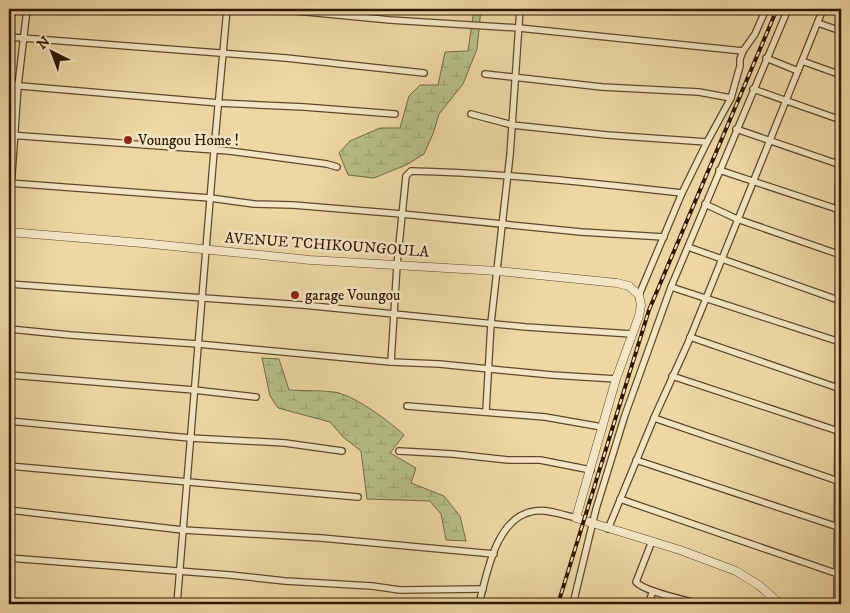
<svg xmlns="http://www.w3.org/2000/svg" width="850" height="613" font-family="'IM FELL DW Pica',serif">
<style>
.wetland{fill:url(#wetland-marsh);stroke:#746b44}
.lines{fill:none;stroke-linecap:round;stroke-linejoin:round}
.minor-casing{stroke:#604729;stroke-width:8}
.tertiary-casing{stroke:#604729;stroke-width:9}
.minor{stroke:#f4e5c4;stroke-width:5.5}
.tertiary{stroke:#f4e5c4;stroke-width:8}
.rail-casing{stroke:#311700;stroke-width:4}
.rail{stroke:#f4e5c4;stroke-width:2;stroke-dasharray:5.5;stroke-linecap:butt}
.poi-dot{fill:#8f2418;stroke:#f4e5c4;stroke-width:2}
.labels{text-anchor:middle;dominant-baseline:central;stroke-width:5;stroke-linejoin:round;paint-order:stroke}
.poi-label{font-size:15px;fill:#311700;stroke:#f4e5c4;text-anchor:start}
.street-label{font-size:15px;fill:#311700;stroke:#f4e5c4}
</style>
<defs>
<pattern id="wetland-marsh" width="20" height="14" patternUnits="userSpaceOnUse" patternTransform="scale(1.25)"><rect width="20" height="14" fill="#b6bf88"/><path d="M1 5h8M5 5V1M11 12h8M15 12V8" fill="none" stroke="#9da374"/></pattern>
</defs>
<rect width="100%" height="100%" fill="#eed7a5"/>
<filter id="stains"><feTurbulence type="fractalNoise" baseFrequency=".004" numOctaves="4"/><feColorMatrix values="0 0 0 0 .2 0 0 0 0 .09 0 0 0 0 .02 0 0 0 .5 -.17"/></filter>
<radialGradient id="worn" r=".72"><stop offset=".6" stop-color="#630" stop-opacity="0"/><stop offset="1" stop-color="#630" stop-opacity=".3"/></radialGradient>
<g class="wetland">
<path d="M474,9H481L477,49L463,84L439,114L433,134L424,154L406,165L374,178L348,175L339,153L350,141L380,128H400L409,96L420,85H438L445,52L468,51Z"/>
<path d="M262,358L279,359L289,390C303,391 326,390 339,393C359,399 389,421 404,435L390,453L416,468L411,483L444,496L460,516L466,541L446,540L441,514L430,501L367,499L361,451L343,437L330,422L278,408L270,396Z"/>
</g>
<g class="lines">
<g class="minor-casing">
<g id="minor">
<path d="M275,9L390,20L519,28L743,51"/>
<path d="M818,23L841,31"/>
<path d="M9,37L286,58L424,73"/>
<path d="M766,58L798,71"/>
<path d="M802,61L841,75"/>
<path d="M485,74L602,87L699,92L731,98"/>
<path d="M9,85L219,103L304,107L395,114"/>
<path d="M753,89L841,120"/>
<path d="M471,114L512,125L607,135L707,142"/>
<path d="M736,129L841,165"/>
<path d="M9,135L229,151L327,164L337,167"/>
<path d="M719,170L840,210"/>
<path d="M9,183L210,198L254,204L293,205L402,214L581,232L664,237"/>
<path d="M705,204L737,219L841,255"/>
<path d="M9,218L18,86L27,9"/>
<path d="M688,247L841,301"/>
<path d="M9,284L303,305L526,327L632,334"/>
<path d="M671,287L840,342"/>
<path d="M639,295L682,193L707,142L731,98L740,66V59L743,51L755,34L766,9"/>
<path d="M9,329L70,335L198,344L391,362L439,364L552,375L616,379"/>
<path d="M690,337L841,389"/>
<path d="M391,362L397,265L406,176L411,171C502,173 592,183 682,193"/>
<path d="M9,375L194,390L256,397"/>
<path d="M672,376L841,432"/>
<path d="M407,406L545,417L602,427"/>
<path d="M486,411L491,323L510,155L520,9"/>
<path d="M654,418L841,482"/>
<path d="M9,421L190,438L285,443L342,451"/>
<path d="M399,451L453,454L508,460H540L591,470"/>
<path d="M636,460L841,528"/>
<path d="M9,466L358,497"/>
<path d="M620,499L841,575"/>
<path d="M9,510L183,530L321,538L494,554"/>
<path d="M608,529L654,418L688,343L823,9"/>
<path d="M652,541L636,582C645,592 686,600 700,604"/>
<path d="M9,558L230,575L285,581L372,586L400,590L483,589"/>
<path d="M9,601L47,604"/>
<path d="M177,604L214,151L227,9"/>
<path d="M479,604C487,573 496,516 535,511C548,509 563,515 576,518"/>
<path d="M573,604L596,509L625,415L671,287L788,9"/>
<path d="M648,604L653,591"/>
<path d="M837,604L839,255L838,210L841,19"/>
</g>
</g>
<g class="tertiary-casing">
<path id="tertiary" d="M9,232L142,243L310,260L497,271L617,283L629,286L639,295L641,305L639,316L616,379L576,518L680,550L736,571L760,586L780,604"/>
</g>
<use href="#minor" class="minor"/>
<use href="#tertiary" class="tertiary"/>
<g class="rail-casing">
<path id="rail" d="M558,604L649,310L777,9"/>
</g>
<use href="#rail" class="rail"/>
</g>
<g class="poi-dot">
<circle cx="128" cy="140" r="5"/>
<circle cx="295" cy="295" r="5"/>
</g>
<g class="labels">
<g class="poi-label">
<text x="138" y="140">Voungou Home !</text>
<text x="305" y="295">garage Voungou</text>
</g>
<g class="street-label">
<text transform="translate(327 245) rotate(4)">AVENUE TCHIKOUNGOULA</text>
</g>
</g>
<rect width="850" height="613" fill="none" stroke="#eed7a5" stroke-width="30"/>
<rect x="10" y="10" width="830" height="593" fill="none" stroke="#311700" stroke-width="2.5"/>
<rect x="15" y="15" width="820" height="583" fill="none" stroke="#311700"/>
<g transform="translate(52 52) rotate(318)" stroke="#f4e5c4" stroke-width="4" paint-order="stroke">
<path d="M0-4L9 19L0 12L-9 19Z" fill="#311700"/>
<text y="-8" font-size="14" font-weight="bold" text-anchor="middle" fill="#311700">N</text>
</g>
<rect width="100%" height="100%" filter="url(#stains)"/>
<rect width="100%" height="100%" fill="url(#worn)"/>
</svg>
